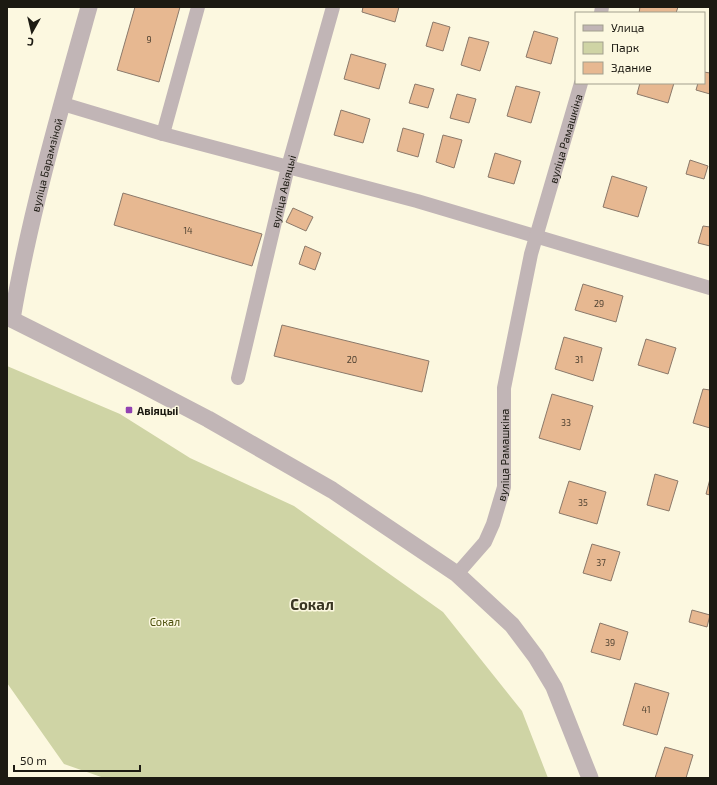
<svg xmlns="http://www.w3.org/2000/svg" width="717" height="785" font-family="'Exo 2',sans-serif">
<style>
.green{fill:#cfd4a5}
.building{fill:#e7b891;stroke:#8b796a}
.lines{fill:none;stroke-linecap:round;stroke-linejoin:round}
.minor{stroke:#c1b5b6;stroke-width:14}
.tertiary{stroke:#c1b5b6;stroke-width:17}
.poi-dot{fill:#9242b2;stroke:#fcf8e0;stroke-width:1.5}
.labels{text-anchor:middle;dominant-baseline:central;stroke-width:3;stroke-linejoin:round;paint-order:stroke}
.number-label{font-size:9px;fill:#4f4232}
.street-label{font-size:11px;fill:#1c1a12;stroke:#fcf8e0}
.poi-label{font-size:11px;font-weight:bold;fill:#1c1a12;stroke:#fcf8e0;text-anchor:start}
.park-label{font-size:11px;fill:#4c4f0c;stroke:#fcf8e0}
.district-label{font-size:15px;font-weight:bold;fill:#3a3623;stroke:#fcf8e0}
</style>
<rect width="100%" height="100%" fill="#fcf8e0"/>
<path class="green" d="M7,366L120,414L190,458L294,506L443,612L522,711L548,778H104L64,764L7,683Z"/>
<g class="building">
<path d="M135,7H180L159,82L117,70Z"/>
<path d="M363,7H399L395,22L362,12Z"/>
<path d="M640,7H678L676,13H639Z"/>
<path d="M433,22L450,27L443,51L426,46Z"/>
<path d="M534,31L558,38L551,64L526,57Z"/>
<path d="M469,37L489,42L480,71L461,65Z"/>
<path d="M351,54L386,64L379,89L344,79Z"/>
<path d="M704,72L710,73V94L696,90L698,83H704Z"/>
<path d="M640,83H674L668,103L637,94Z"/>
<path d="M415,84L434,89L428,108L409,103Z"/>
<path d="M516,86L540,92L531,123L507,116Z"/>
<path d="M457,94L476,99L469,123L450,118Z"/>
<path d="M341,110L370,119L363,143L334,135Z"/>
<path d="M403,128L424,134L418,157L397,151Z"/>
<path d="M443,135L462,140L454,168L436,162Z"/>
<path d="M495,153L521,161L514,184L488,177Z"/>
<path d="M690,160L708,166L704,179L686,174Z"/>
<path d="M612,176L647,187L638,217L603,207Z"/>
<path d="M123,193L262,234L252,266L114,225Z"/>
<path d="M293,208L313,217L306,231L286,222Z"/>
<path d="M703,226L710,227V246L698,243Z"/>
<path d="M305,246L321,253L315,270L299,264Z"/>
<path d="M583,284L623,296L616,322L575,310Z"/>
<path d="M282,325L429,361L422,392L274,356Z"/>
<path d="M564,337L602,348L593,381L555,369Z"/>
<path d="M646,339L676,348L668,374L638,365Z"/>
<path d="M703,389L710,390V428L693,423Z"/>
<path d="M552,394L593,406L580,450L539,438Z"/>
<path d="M655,474L678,481L669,511L647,505Z"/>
<path d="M710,479V495L706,494Z"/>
<path d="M569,481L606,492L597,524L559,513Z"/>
<path d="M592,544L620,552L611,581L583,573Z"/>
<path d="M692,610L710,615L707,627L689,622Z"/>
<path d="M600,623L628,632L620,660L591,652Z"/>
<path d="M635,683L669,693L657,735L623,725Z"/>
<path d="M665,747L693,755L686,778H655Z"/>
</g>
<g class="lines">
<g class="minor">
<path d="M601,13L602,7"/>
<path d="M63,104L163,134L417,201L710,288"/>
<path d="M163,134L198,7"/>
<path id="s1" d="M238,378L288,167L333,7"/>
<path id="s2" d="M457,574L485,542L493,524L504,487V388L531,254L581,83"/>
</g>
<g class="tertiary">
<path d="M7,317L141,384L208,419L332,490L457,574L512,625L536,657L554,687L590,778"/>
<path id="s3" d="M12,319C30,214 60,110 89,7"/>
</g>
</g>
<rect class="poi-dot" x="125" y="406" width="8" height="8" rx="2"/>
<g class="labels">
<g class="number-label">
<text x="149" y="39">9</text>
<text x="188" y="230">14</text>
<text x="599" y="303">29</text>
<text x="352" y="359">20</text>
<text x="579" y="359">31</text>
<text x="566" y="422">33</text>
<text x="583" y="502">35</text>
<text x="601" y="562">37</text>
<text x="610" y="642">39</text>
<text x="646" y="709">41</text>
</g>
<g class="street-label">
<text stroke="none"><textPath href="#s2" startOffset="457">вуліца Рамашкіна</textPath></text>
<text stroke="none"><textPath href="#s3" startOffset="158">вуліца Барамзіной</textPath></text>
<text stroke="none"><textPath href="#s1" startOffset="192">вуліца Авіяцыі</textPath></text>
<text stroke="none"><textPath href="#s2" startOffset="133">вуліца Рамашкіна</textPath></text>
</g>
<g class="poi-label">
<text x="137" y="410">Авіяцыі</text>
</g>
<g class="park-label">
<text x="165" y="621">Сокал</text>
</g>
<g class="district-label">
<text x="312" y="604">Сокал</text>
</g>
</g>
<rect width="717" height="785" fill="none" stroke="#1c1a12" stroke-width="16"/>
<rect x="575" y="12" width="130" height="72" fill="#fcf8e0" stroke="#a29f8e"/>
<rect x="583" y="25" width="20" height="6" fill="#c1b5b6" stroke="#a29f8e"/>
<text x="611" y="32" font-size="12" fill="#1c1a12">Улица</text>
<rect x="583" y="42" width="20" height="12" fill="#cfd4a5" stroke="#a29f8e"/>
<text x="611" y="52" font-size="12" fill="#1c1a12">Парк</text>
<rect x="583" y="62" width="20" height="12" fill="#e7b891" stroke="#a29f8e"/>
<text x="611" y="72" font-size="12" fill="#1c1a12">Здание</text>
<g transform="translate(32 32) rotate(188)" stroke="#fcf8e0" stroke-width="3" paint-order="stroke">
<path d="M0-3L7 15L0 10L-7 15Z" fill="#1c1a12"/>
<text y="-6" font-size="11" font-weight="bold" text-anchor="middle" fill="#1c1a12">С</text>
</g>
<path d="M14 765v6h126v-6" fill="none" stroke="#1c1a12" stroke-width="2"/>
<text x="20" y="765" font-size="12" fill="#1c1a12" stroke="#fcf8e0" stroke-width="3" paint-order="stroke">50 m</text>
</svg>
